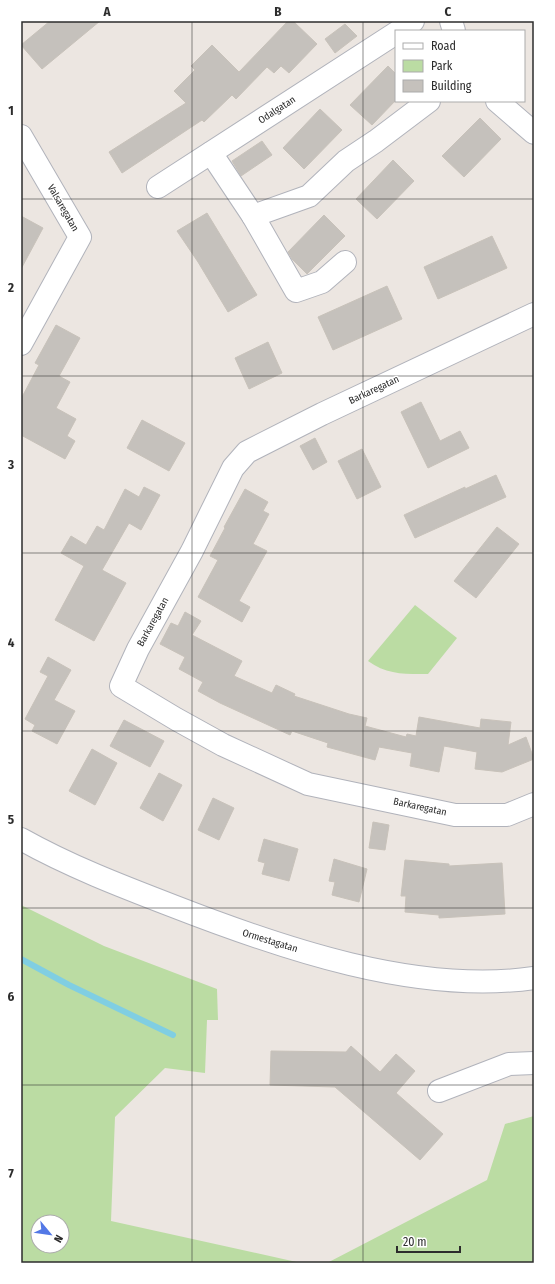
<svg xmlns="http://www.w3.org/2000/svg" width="555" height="1284" font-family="'Fira Sans Condensed',sans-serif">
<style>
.green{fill:#bbdca3;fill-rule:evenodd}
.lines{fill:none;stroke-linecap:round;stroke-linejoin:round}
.stream{stroke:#80cee2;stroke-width:6}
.building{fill:#c5c1bc;stroke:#c8c2ba}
.minor-casing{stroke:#b1b3bb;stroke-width:24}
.minor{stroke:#fff;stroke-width:22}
.grid{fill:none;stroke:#2c2c2c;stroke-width:1;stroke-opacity:0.55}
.labels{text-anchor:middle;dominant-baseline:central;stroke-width:3;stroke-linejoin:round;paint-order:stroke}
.street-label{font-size:10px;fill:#2c2c2c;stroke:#fff}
.neatline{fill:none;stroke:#2c2c2c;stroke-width:1.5}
.grid-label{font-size:13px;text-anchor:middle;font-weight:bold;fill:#2c2c2c}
</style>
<rect width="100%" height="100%" fill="#ece6e1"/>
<g class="green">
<path d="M415,605L457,638L428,674C405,674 387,675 368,661Z"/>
<path d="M21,905L104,946L217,989L218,1020H207L205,1073L165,1068L115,1117L111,1221L301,1263H21ZM38,1222H62V1246H38Z"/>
<path d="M534,1116V1263H327L487,1180L505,1124Z"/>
</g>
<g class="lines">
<path class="stream" d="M21,959L69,985L173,1035"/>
</g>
<g class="building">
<path d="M50,21H100L42,69L21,45Z"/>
<path d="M288,21H293L317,44L289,73L281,66L274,73L267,67L236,99L232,95L204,122L202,120L122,173L109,152L186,103L174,91L195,70L191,66L212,45L239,72Z"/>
<path d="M345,24L357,36L335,53L325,39Z"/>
<path d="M388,66L396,74V100L372,125L350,105Z"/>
<path d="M320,109L342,130L304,169L283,148Z"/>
<path d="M480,118L501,139L464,177L442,156Z"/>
<path d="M262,141L272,155L241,176L232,161Z"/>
<path d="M393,160L414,181L377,219L356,199Z"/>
<path d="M207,213L257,295L228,312L198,262L177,231Z"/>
<path d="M324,215L345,236L307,274L292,259L288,252Z"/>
<path d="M21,216L43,228L21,269Z"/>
<path d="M492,236L507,268L438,299L424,267Z"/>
<path d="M387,286L402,319L333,350L318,317Z"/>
<path d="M56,325L80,338L59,376L70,382L56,408L76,419L67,436L75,441L65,459L21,435V399L39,365L35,363Z"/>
<path d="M268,342L282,373L249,389L235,358Z"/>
<path d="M421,402L440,441L460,431L469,448L428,468L401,412Z"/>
<path d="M142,420L185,443L169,471L127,448Z"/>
<path d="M315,438L327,462L313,470L300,446Z"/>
<path d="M362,449L381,487L357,499L338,461Z"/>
<path d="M496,475L506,497L415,538L404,515L465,487V489Z"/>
<path d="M144,487L160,495L141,530L129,523L102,570L126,583L94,641L55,620L84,566L61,553L71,536L86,545L97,526L104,530L125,489L139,497Z"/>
<path d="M245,489L268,502L263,511L269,514L253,544L267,551L239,601L250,607L242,622L198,597L218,560L210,556L225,528L224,527Z"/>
<path d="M497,527L519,544L476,598L454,581Z"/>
<path d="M185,612L201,621L192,635L242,661L234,676L272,693L276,685L295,694L294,696L349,714L367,718L365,726L406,737L407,734L416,736L419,717L480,728L481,719L511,722L508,745L526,737L534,759L502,772L475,769L477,752L444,746L439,772L410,766L412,753L379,747L375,760L327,747L328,743L292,731L290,735L220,703L198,691L203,682L179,669L185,657L160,644L171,623L178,626Z"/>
<path d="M48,657L71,670L54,700L75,711L57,744L32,731L35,725L25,719L48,676L40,672Z"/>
<path d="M124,720L164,741L150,767L110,746Z"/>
<path d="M92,749L117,763L95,805L69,791Z"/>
<path d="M159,773L182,785L163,821L140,808Z"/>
<path d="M213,798L234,808L219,840L198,830Z"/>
<path d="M373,822L389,825L385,850L369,848Z"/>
<path d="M264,839L298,849L289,881L262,874L265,863L258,861Z"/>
<path d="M334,859L367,869L359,902L332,895L335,882L329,881Z"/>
<path d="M405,860L449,864V866L502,863L505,914L439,918V915L405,912L406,896H401Z"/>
<path d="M351,1046L380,1072L396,1054L415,1071L396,1093L443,1134L420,1160L335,1087L270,1085L271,1051L346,1052Z"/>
</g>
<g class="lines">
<g class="minor-casing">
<g id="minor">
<path d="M451,21L454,31"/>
<path d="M399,31L413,21"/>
<path d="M497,101L534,133"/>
<path d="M21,136L80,237L21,344"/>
<path d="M211,153L253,216L309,196L346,161L376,141L429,101"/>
<path d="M158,187L396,33"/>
<path d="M253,216L296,291L322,282L345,262"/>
<path d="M534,314L322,414L247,452L233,468L192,551L138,649L121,686L176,719L223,745L308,784L455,815H507L534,804"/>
<path d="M21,839C69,866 121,886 173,906C281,948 417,995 534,978"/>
<path d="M439,1091L509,1064L534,1063"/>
</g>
</g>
<use href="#minor" class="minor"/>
</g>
<path class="grid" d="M192,21V1263M363,21V1263M21,199H534M21,376H534M21,553H534M21,731H534M21,908H534M21,1085H534"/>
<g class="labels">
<g class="street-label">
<text transform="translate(277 110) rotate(-33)">Odalgatan</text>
<text transform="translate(63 208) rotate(60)">Valsaregatan</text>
<text transform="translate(374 390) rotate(-25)">Barkaregatan</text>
<text transform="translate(153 622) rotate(-61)">Barkaregatan</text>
<text transform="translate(420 807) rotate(12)">Barkaregatan</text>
<text transform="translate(270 941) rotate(17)">Ormestagatan</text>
</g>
</g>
<rect width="555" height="1284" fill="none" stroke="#ffffff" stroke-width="44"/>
<rect x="395" y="30" width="130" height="72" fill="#ffffff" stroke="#ababab"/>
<rect x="403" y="43" width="20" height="6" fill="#ffffff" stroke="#ababab"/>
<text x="431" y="50" font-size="12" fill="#2c2c2c">Road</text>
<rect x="403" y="60" width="20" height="12" fill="#bbdca3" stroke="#ababab"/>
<text x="431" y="70" font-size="12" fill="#2c2c2c">Park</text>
<rect x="403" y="80" width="20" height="12" fill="#c5c1bc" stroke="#ababab"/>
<text x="431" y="90" font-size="12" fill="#2c2c2c">Building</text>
<g transform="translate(50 1234) rotate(119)"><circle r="19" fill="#ffffff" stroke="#ababab"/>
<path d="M0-3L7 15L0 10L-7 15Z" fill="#5378e6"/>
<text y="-6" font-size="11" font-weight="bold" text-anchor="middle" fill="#2c2c2c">N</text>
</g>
<path d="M397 1246v6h63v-6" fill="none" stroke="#2c2c2c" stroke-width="2"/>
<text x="403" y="1246" font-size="12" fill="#2c2c2c" stroke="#ffffff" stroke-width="3" paint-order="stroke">20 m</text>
<rect x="22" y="22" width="511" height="1240" class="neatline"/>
<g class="grid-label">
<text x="107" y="16">A</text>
<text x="278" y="16">B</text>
<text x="448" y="16">C</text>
<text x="11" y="115">1</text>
<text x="11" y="292">2</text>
<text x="11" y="469">3</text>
<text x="11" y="647">4</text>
<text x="11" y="824">5</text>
<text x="11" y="1001">6</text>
<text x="11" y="1178">7</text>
</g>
</svg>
